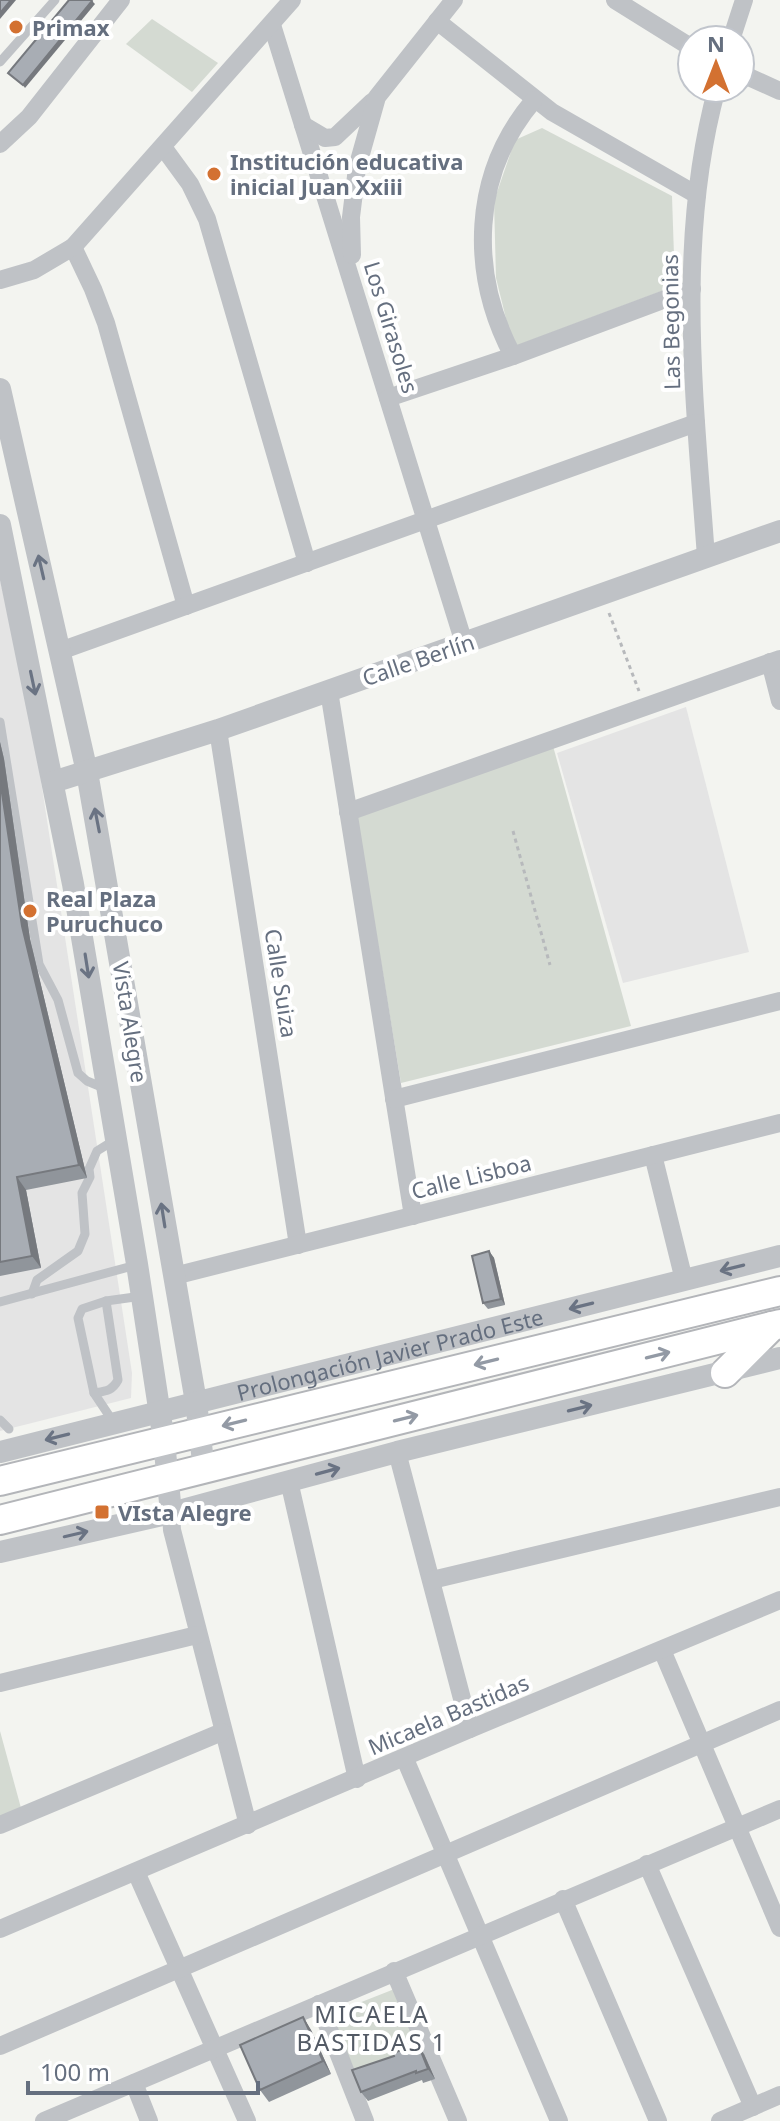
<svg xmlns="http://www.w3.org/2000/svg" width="780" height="2121" font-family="'Noto Sans',sans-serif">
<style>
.built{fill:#e4e4e4}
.green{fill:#d4dad2}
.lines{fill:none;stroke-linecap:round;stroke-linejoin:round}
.primary-casing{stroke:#b3b5b9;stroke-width:32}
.path{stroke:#b7b9bc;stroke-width:3;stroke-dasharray:4 4;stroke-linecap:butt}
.service{stroke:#bfc2c6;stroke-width:9}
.minor{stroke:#bfc2c6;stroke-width:18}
.tertiary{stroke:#bfc2c6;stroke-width:22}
.primary{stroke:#fff;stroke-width:28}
.wall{fill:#90959b}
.shaded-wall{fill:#76797e}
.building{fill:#a8adb4;stroke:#76797e;stroke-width:2}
.oneway{stroke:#6a7383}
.oneway2{stroke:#939aa5}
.poi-dot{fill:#d37131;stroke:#fff;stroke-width:3}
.labels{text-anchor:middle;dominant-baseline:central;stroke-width:8;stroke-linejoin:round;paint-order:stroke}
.poi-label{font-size:22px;font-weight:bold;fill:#656f7f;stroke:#fff;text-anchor:start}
.street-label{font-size:22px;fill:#656f7f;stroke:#fff}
.neighbourhood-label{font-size:24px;letter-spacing:2px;fill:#535a65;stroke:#fff}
</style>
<rect width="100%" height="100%" fill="#f3f4f0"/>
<g class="built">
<path d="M0,579L35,742L132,1373L131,1398L0,1431Z"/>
<path d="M686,707L749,952L623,983L557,753Z"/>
</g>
<g class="green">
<path d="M152,19L218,63L192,92L126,44Z"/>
<path d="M542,128L672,196L675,286L513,347L496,278L494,201L515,140Z"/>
<path d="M553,746L631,1026L401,1083L357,817Z"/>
<path d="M0,1731L21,1808L0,1816Z"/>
<path d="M397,1988L424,2050L357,2077L331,2014Z"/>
</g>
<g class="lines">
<g class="primary-casing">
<g id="primary">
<path d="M725,1373L772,1326"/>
<path d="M0,1481L780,1291"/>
<path d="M0,1520L780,1324"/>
</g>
</g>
<g class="path">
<path d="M609,613L639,691"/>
<path d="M513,831L550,965"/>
</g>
<g class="service">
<path d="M0,62L55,0"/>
<path d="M0,722L39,964L58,1000L78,1073L87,1081L104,1088"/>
<path d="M32,1294L37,1280L78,1251L85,1234L82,1193L90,1177L89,1169L97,1151L113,1141"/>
<path d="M0,1302L136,1265"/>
<path d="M94,1393C106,1391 112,1391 118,1380L106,1301"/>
<path d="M0,1420L9,1429"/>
<path d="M114,1423L94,1393L78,1318L82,1309L106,1301L142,1296"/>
</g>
<g class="minor">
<path d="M615,0L692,48"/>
<path d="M437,21L552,112L697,195"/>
<path d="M272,25L464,643"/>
<path d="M731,40L744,0"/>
<path d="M740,73L780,91"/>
<path d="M303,125L325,138L335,137L372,102"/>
<path d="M0,144L29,117L121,0"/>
<path d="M163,147L190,184L207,219L307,563"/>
<path d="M73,247L93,289L106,323L186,606"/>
<path d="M352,255L351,217L357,168L377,97L454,0"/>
<path d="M0,280L34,270L73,247L292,0"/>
<path d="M513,356C469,273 471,174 534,100"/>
<path d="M388,398L513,356L692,289"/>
<path d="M706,557C695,402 675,241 717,88"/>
<path d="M60,651L696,423"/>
<path d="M770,662L780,701"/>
<path d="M329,691L413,1216"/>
<path d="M218,730L298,1245"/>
<path d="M348,812L780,659"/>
<path d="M394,1099L780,1001"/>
<path d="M653,1155L684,1280"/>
<path d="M174,1276L780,1123"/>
<path d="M397,1452L470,1729"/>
<path d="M289,1481L357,1779"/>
<path d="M171,1513L172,1530L248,1825"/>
<path d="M432,1580L780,1497"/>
<path d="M662,1650L780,1928"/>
<path d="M0,1683L197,1635"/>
<path d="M405,1759L559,2121"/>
<path d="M0,1825L222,1732"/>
<path d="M647,1864L753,2107"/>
<path d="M136,1872L247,2121"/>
<path d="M563,1899L658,2121"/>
<path d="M0,1929L470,1729L780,1600"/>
<path d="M394,1971L458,2121"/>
<path d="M319,2004L365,2121"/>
<path d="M0,2046L780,1710"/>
<path d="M134,2083L149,2121"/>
<path d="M44,2121L780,1809"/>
<path d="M720,2121L780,2095"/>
</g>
<g class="tertiary">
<path d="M0,389L87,772L196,1402L204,1470"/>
<path d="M0,525L73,884L137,1264L164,1441L171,1513"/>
<path d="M53,782L218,730L780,531"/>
<path id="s1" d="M0,1452L780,1256"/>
<path d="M0,1552L171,1513L397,1452L780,1358"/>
</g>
<use href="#primary" class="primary"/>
</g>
<g class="wall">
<path d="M0,742L4,759L30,939L87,1178L26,1190L41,1268L0,1276Z"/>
<path d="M489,1251L494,1258L505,1305L488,1309L483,1303Z"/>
<path d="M303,2017L311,2030L331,2074L269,2102L260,2090Z"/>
<path d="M424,2054L435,2079L423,2083L422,2080L368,2101L361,2092Z"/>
</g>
<g class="shaded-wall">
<path d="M11,0H16L0,19V13Z"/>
<path d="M92,1L95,4L25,88L23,85Z"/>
<path d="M0,742L4,759L30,939L87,1178L79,1165L22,926L0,780Z"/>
<path d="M17,1177L26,1190L41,1268L32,1256Z"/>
<path d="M489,1251L494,1258L505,1305L501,1299Z"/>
<path d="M303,2017L311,2030L331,2074L323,2061Z"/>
<path d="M418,2044L424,2054L435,2079L428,2069Z"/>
</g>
<g class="building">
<path d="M0,0H11L0,13Z"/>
<path d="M69,0H91L92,1L23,85L8,73Z"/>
<path d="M0,780L22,926L79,1165L17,1177L32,1256L0,1262Z"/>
<path d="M489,1251L501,1299L483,1303L472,1256Z"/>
<path d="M303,2017L323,2061L260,2090L240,2045Z"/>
<path d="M418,2044L428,2069L416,2073V2071L361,2092L352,2070L394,2056L393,2053Z"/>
</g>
<defs><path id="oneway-shaft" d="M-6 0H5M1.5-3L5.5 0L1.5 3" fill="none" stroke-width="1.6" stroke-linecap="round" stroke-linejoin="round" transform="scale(2)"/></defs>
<g class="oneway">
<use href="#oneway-shaft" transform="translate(41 567) rotate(-103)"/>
<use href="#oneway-shaft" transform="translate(33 683) rotate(78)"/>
<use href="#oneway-shaft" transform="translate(97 820) rotate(-101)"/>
<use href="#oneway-shaft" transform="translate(87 966) rotate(81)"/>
<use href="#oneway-shaft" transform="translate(163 1215) rotate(-99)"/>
<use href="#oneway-shaft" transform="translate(732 1268) rotate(166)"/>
<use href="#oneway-shaft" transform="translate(581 1306) rotate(166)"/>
<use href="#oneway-shaft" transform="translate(580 1408) rotate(-14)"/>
<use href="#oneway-shaft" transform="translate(57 1437) rotate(166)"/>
<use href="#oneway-shaft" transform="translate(328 1471) rotate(-15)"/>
<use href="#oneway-shaft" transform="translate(76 1534) rotate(-13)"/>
</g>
<g class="oneway2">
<use href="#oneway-shaft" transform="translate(658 1355) rotate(-14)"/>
<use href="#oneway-shaft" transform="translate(486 1362) rotate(166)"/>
<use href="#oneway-shaft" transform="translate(406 1418) rotate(-14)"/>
<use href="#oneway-shaft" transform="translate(234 1423) rotate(166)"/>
</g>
<g class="poi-dot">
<circle cx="16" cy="27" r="8"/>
<circle cx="214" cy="174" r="8"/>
<circle cx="30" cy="911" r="8"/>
<rect x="94" y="1504" width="16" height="16" rx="4"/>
</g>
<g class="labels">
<g class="poi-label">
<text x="32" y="27">Primax</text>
<text x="230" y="161">Institución educativa<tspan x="230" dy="25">inicial Juan Xxiii</tspan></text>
<text x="46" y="898">Real Plaza<tspan x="46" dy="25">Puruchuco</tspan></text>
<text x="118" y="1512">VIsta Alegre</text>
</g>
<g class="street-label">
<text transform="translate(670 322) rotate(-91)">Las Begonias</text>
<text transform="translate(392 327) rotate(73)">Los Girasoles</text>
<text transform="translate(418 659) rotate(-19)">Calle Berlín</text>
<text transform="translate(282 983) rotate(81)">Calle Suiza</text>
<text transform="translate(131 1022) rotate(81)">Vista Alegre</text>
<text transform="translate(471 1176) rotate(-14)">Calle Lisboa</text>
<text stroke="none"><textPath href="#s1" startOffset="402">Prolongación Javier Prado Este</textPath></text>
<text transform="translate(448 1714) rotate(-23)">Micaela Bastidas</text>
</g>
<g class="neighbourhood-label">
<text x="372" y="2013">MICAELA<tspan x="372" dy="28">BASTIDAS 1</tspan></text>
</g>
</g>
<g transform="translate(716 64)"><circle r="38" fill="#ffffff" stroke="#c1c5cc" stroke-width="2"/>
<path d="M0-6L14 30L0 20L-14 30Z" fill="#d37131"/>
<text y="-12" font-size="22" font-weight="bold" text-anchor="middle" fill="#656f7f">N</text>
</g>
<path d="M28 2081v12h230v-12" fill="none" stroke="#656f7f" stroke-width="4"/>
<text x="40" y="2081" font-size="24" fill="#656f7f" stroke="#ffffff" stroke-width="6" paint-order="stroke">100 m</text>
</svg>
